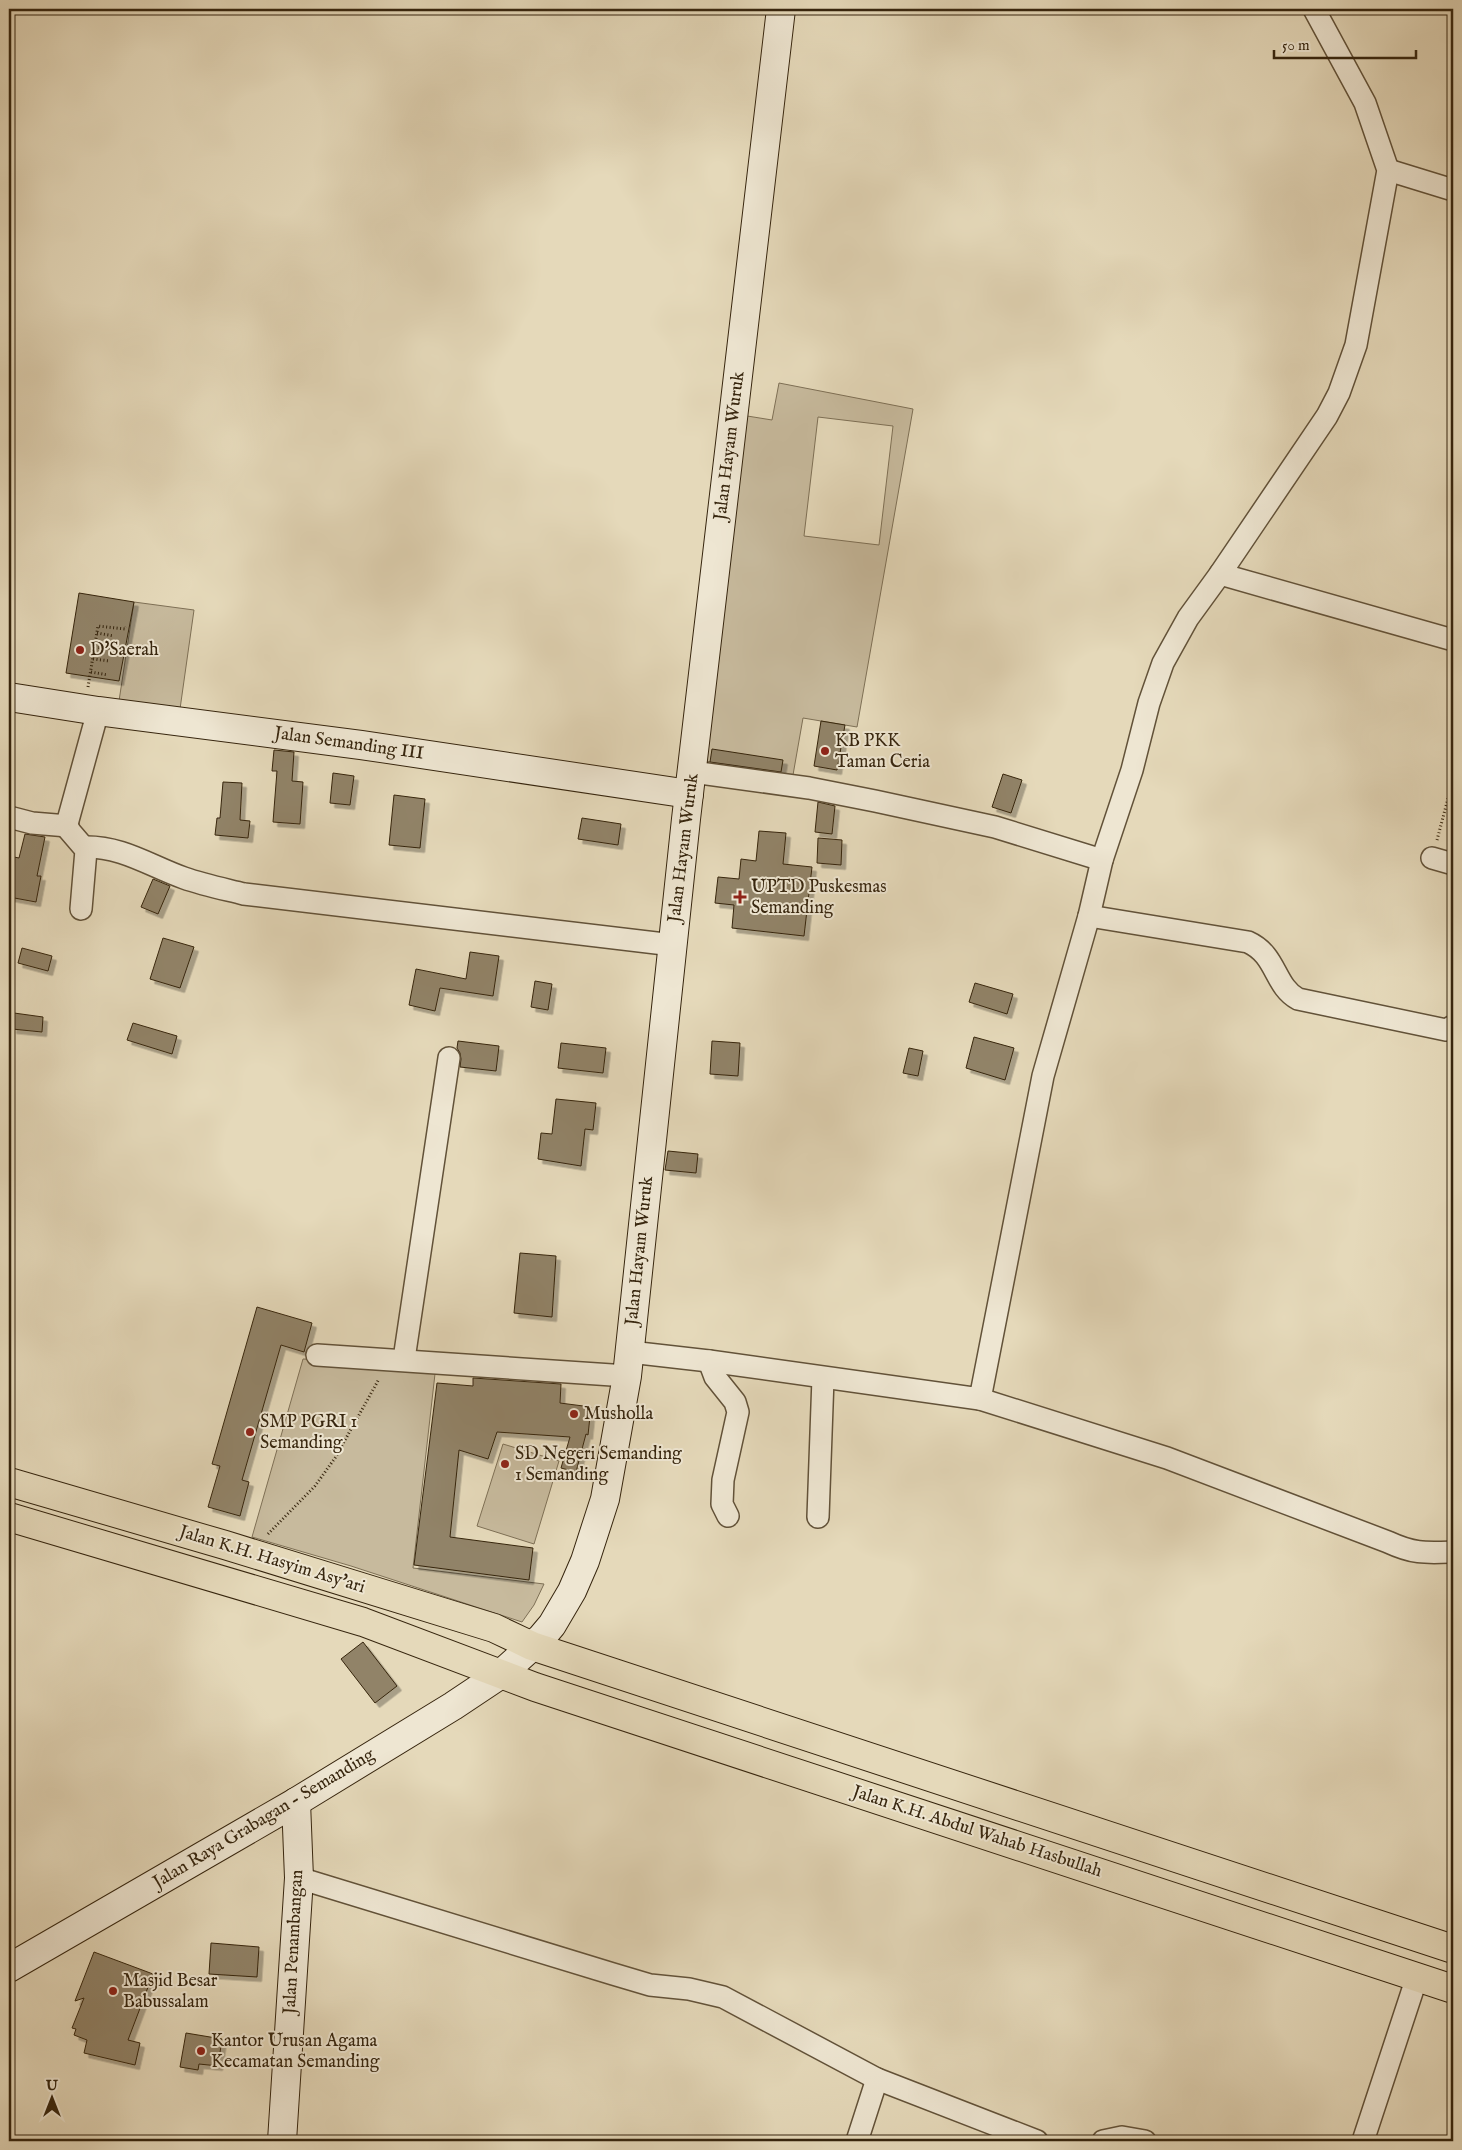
<svg xmlns="http://www.w3.org/2000/svg" width="1462" height="2150" font-family="'IM FELL English',serif">
<style>
.green{fill:#c7ba9d;stroke:#7e7056;fill-rule:evenodd}
.building{fill:#918367;stroke:#36250e;filter:url(#shadow)}
.lines{fill:none;stroke-linecap:round;stroke-linejoin:round}
.street-casing{stroke:#625239;stroke-width:24}
.secondary-casing{stroke:#36250e;stroke-width:30}
.highway-casing{stroke:#36250e;stroke-width:30}
.path{stroke:#36250e;stroke-width:3;stroke-dasharray:1 2.5;stroke-linecap:butt}
.street{stroke:#eee6d2;stroke-width:21}
.secondary{stroke:#eee6d2;stroke-width:28}
.highway{stroke:#e5d9ba;stroke-width:28}
.poi-dot{fill:#8f2418;stroke:#eee6d2;stroke-width:2}
.labels{text-anchor:middle;dominant-baseline:central;stroke-width:4;stroke-linejoin:round;paint-order:stroke}
.street-label{font-size:18px;fill:#36250e;stroke:#eee6d2}
.poi-label{font-size:18px;fill:#36250e;stroke:#eee6d2;text-anchor:start}
</style>
<defs>
<filter id="shadow"><feDropShadow dx="4.5" dy="4.5" stdDeviation="0" flood-color="#0004"/></filter>
</defs>
<rect width="100%" height="100%" fill="#e5d9ba"/>
<filter id="stains"><feTurbulence type="fractalNoise" baseFrequency=".004" numOctaves="4"/><feColorMatrix values="0 0 0 0 .2 0 0 0 0 .09 0 0 0 0 .02 0 0 0 .5 -.17"/></filter>
<radialGradient id="worn" r=".72"><stop offset=".6" stop-color="#630" stop-opacity="0"/><stop offset="1" stop-color="#630" stop-opacity=".3"/></radialGradient>
<g class="green">
<path d="M779,383L913,409L857,727L803,718L793,775L699,760L741,415L772,420ZM818,417L893,426L879,545L804,536Z"/>
<path d="M134,602L194,610L180,709L119,701Z"/>
<path d="M303,1359L436,1365L413,1568L544,1584L534,1605L522,1622L351,1566L252,1537Z"/>
<path d="M503,1444L559,1461L534,1544L477,1526Z"/>
</g>
<g class="building">
<path d="M79,593L134,602L119,681L66,673Z"/>
<path d="M821,721L845,725L837,770L814,766Z"/>
<path d="M712,749L783,760L781,772L710,762Z"/>
<path d="M274,750L294,752L292,781L303,782L300,824L273,822L277,771H272Z"/>
<path d="M333,773L354,776L350,805L330,803Z"/>
<path d="M1003,774L1022,780L1011,813L992,807Z"/>
<path d="M223,782L242,783L240,820L250,821L248,838L215,835L217,818H220Z"/>
<path d="M394,795L425,799L420,848L389,845Z"/>
<path d="M818,802L835,806L832,834L815,832Z"/>
<path d="M582,818L621,824L618,845L578,839Z"/>
<path d="M759,831L786,833L783,864L812,867L804,936L732,928L734,905L715,903L718,877L739,879L741,859L756,861Z"/>
<path d="M25,834L45,837L37,876H41L36,902L9,897V856L19,858Z"/>
<path d="M818,838L842,840L841,865L817,863Z"/>
<path d="M153,879L170,886L158,914L141,907Z"/>
<path d="M163,938L194,947L180,988L150,979Z"/>
<path d="M22,948L52,956L48,971L18,963Z"/>
<path d="M470,952L499,956L493,996L440,988L435,1011L409,1005L416,969L466,979Z"/>
<path d="M535,981L552,984L548,1010L531,1007Z"/>
<path d="M975,983L1013,994L1007,1014L969,1002Z"/>
<path d="M14,1013L43,1017L42,1032L12,1029Z"/>
<path d="M133,1023L177,1036L172,1054L127,1040Z"/>
<path d="M974,1037L1014,1048L1005,1080L966,1068Z"/>
<path d="M458,1041L499,1046L496,1071L460,1067L461,1059L460,1053L457,1048Z"/>
<path d="M712,1041L740,1043L738,1076L710,1074Z"/>
<path d="M561,1043L606,1048L603,1073L558,1068Z"/>
<path d="M909,1048L923,1051L918,1076L903,1073Z"/>
<path d="M556,1099L596,1103L593,1130L585,1129L581,1166L538,1159L541,1133L552,1134Z"/>
<path d="M668,1151L698,1154L696,1173L665,1170Z"/>
<path d="M520,1253L556,1256L552,1317L514,1313Z"/>
<path d="M257,1307L312,1323L304,1352L281,1345L242,1480L249,1482L240,1516L208,1507L220,1466L212,1464Z"/>
<path d="M473,1378L561,1384L560,1403L591,1407L588,1435L586,1434L576,1472L561,1468L570,1437L497,1432L488,1459L459,1450L450,1537L533,1548L529,1580L414,1565L437,1383L473,1386Z"/>
<path d="M363,1642L397,1686L375,1703L341,1659Z"/>
<path d="M211,1943L259,1947L257,1977L209,1974Z"/>
<path d="M94,1952L153,1974L128,2040L140,2043L135,2065L84,2053L87,2040L74,2035L76,2029L72,2028L84,1998L75,2001Z"/>
<path d="M186,2033L222,2039L218,2066L199,2064L198,2070L180,2067Z"/>
</g>
<g class="lines">
<g class="street-casing">
<g id="street">
<path d="M1388,170L1453,190"/>
<path d="M1220,574L1453,640"/>
<path d="M693,772L809,788L875,801L995,827L1102,860"/>
<path d="M9,817L32,823L68,826"/>
<path d="M84,847C122,846 150,866 184,878C204,885 224,889 244,894L673,945"/>
<path d="M1432,858L1453,864"/>
<path d="M81,909L86,850L68,829L67,824L98,711"/>
<path d="M1089,916L1248,942C1277,955 1274,986 1298,999L1446,1030L1453,1026"/>
<path d="M630,1352L709,1361L980,1399L1043,1076L1089,916L1102,860L1132,770L1149,703L1163,663L1188,618L1220,574L1327,416L1339,393L1356,345L1388,170L1365,103L1314,9"/>
<path d="M317,1355L627,1376"/>
<path d="M404,1359L449,1058"/>
<path d="M709,1361L715,1377L735,1402L738,1412L723,1480L722,1504L728,1516"/>
<path d="M980,1399L1167,1458L1388,1542C1414,1554 1425,1553 1453,1552"/>
<path d="M818,1517L823,1378"/>
<path d="M299,1878L613,1974L650,1985L689,1989L723,1997L877,2079L1037,2141"/>
<path d="M857,2141L877,2079"/>
<path d="M1103,2141L1122,2137L1145,2141"/>
<path d="M1363,2141L1417,1977"/>
</g>
</g>
<g class="secondary-casing">
<g id="secondary">
<path d="M9,697L98,711L361,745L689,794"/>
<path d="M9,1968L296,1802L453,1706L501,1674L541,1638L552,1625L572,1591L585,1561L605,1499L627,1376L686,819L781,9"/>
<path d="M282,2141L299,1878L296,1802"/>
</g>
</g>
<g class="highway-casing">
<g id="highway">
<path d="M9,1482L225,1545L494,1628L532,1646L1453,1949"/>
<path d="M9,1517L363,1622L535,1687L1453,1989"/>
</g>
</g>
<g class="path">
<path d="M97,633L114,636"/>
<path d="M95,647L112,649"/>
<path d="M93,659L110,661"/>
<path d="M91,672L108,675"/>
<path d="M88,687L98,626L125,629L126,627"/>
<path d="M1437,840L1450,791L1453,786"/>
<path d="M268,1534L315,1486L335,1458L379,1379"/>
</g>
<use href="#street" class="street"/>
<use href="#secondary" class="secondary"/>
<use href="#highway" class="highway"/>
</g>
<g class="poi-dot">
<circle cx="80" cy="650" r="5"/>
<circle cx="825" cy="751" r="5"/>
<path d="M737.5 889.5h5v5h5v5h-5v5h-5v-5h-5v-5h5z"/>
<circle cx="574" cy="1414" r="5"/>
<circle cx="250" cy="1432" r="5"/>
<circle cx="505" cy="1464" r="5"/>
<circle cx="113" cy="1991" r="5"/>
<circle cx="201" cy="2051" r="5"/>
</g>
<g class="labels">
<g class="street-label">
<text transform="translate(730 446) rotate(-83)">Jalan Hayam Wuruk</text>
<text transform="translate(349 744) rotate(8)">Jalan Semanding III</text>
<text transform="translate(684 848) rotate(-83)">Jalan Hayam Wuruk</text>
<text transform="translate(640 1251) rotate(-84)">Jalan Hayam Wuruk</text>
<text transform="translate(272 1560) rotate(17)">Jalan K.H. Hasyim Asy'ari</text>
<text transform="translate(264 1819) rotate(-31)">Jalan Raya Grabagan - Semanding</text>
<text transform="translate(977 1832) rotate(18)">Jalan K.H. Abdul Wahab Hasbullah</text>
<text transform="translate(294 1942) rotate(-87)">Jalan Penambangan</text>
</g>
<g class="poi-label">
<text x="90" y="650">D'Saerah</text>
<text x="835" y="741">KB PKK<tspan x="835" dy="21">Taman Ceria</tspan></text>
<text x="751" y="887">UPTD Puskesmas<tspan x="751" dy="21">Semanding</tspan></text>
<text x="584" y="1414">Musholla</text>
<text x="260" y="1422">SMP PGRI 1<tspan x="260" dy="21">Semanding</tspan></text>
<text x="515" y="1454">SD Negeri Semanding<tspan x="515" dy="21">1 Semanding</tspan></text>
<text x="123" y="1981">Masjid Besar<tspan x="123" dy="21">Babussalam</tspan></text>
<text x="211" y="2041">Kantor Urusan Agama<tspan x="211" dy="21">Kecamatan Semanding</tspan></text>
</g>
</g>
<rect width="1462" height="2150" fill="none" stroke="#e5d9ba" stroke-width="30"/>
<rect x="10" y="10" width="1442" height="2130" fill="none" stroke="#36250e" stroke-width="2.5"/>
<rect x="15" y="15" width="1432" height="2120" fill="none" stroke="#36250e"/>
<g transform="translate(52 2098)" stroke="#eee6d2" stroke-width="4" paint-order="stroke">
<path d="M0-4L9 19L0 12L-9 19Z" fill="#36250e"/>
<text y="-8" font-size="14" font-weight="bold" text-anchor="middle" fill="#36250e">U</text>
</g>
<path d="M1274 50v8h142v-8" fill="none" stroke="#36250e" stroke-width="2.5"/>
<text x="1282" y="50" font-size="15" fill="#36250e" stroke="#eee6d2" stroke-width="4" paint-order="stroke">50 m</text>
<rect width="100%" height="100%" filter="url(#stains)"/>
<rect width="100%" height="100%" fill="url(#worn)"/>
</svg>
